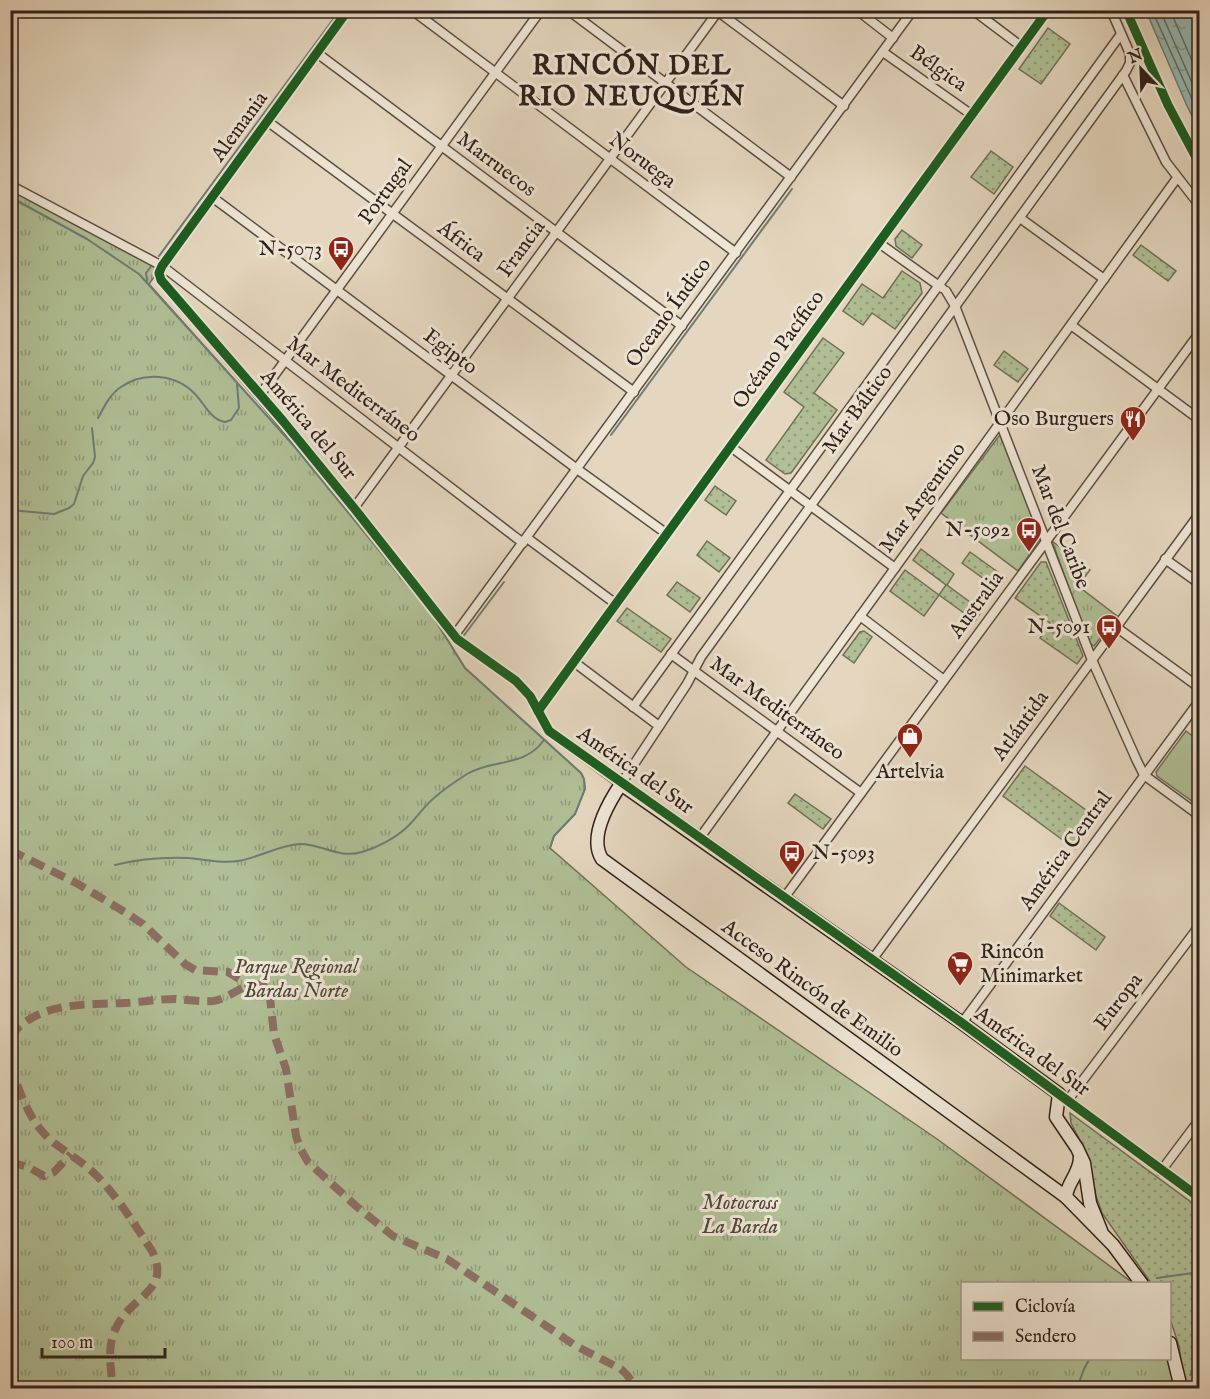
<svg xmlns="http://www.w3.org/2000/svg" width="1210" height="1399" font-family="'IM FELL English',serif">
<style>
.grass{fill:url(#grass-dots);stroke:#707058;stroke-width:1.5}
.park{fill:url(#park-tufts);stroke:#707058;stroke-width:1.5}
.pitch{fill:#b0bf95;stroke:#707058;stroke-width:1.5}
.water{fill:url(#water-ripples);stroke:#6d7c77;stroke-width:1.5}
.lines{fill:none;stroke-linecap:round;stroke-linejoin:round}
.shore{stroke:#626c68;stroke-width:1.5}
.stream{stroke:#6d7c77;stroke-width:2}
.street-casing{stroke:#5c4e43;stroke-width:11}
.secondary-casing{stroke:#2f201a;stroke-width:15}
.street{stroke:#eee5d5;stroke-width:8}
.secondary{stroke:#eee5d5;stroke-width:12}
.quiet{stroke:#8d6e63;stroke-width:8;stroke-dasharray:15 8;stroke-linecap:butt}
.cycleway-casing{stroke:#eee5d5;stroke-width:13}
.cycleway{stroke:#1b5e20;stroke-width:9}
.labels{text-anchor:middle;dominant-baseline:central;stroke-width:6;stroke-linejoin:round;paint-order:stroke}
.street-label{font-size:21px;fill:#2f201a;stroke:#eee5d5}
.poi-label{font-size:21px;fill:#2f201a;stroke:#eee5d5;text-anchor:end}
.park-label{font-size:21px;font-style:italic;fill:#4f4839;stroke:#eee5d5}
.district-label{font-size:27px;font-weight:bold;letter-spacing:1.5px;fill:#2f201a;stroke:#eee5d5}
</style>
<defs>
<pattern id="grass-dots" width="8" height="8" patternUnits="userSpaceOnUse" patternTransform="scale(1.5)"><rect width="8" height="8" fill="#b0bf95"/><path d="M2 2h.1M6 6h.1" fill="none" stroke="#909b79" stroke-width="1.8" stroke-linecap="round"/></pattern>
<pattern id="park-tufts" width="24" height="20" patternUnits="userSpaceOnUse" patternTransform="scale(1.5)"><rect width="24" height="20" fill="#b0bf95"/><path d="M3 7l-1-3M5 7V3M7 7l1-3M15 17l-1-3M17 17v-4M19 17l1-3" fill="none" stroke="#909b79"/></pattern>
<pattern id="water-ripples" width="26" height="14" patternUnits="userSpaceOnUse" patternTransform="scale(1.5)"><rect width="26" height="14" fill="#96b9b5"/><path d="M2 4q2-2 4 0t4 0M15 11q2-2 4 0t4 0" fill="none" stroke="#7b9692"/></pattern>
</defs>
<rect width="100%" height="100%" fill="#e5d7bf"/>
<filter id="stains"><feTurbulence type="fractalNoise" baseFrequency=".00333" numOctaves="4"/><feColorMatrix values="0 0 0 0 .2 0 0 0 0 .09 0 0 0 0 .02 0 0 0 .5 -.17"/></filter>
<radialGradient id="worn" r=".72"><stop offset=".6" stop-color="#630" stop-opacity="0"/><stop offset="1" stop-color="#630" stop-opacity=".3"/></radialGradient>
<g class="grass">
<path d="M1048,28L1070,44L1041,84L1019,69Z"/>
<path d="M991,151L1013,167L994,194L971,177Z"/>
<path d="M902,230L922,245L912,258L896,246L895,239Z"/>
<path d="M1141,245L1176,271L1168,281L1133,255Z"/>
<path d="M902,271L920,283L922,293L895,329L872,313L863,325L843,311L862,284L883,298Z"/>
<path d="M823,338L844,353L814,393L837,410L791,473L785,474L766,460L804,407L784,392Z"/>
<path d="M1004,351L1028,369L1018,382L994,365Z"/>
<path d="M715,486L736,501L726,515L705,500Z"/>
<path d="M707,541L730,558L719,572L697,555Z"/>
<path d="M921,549L954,574L947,585L982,611L975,621L939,595L924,616L890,591L905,570L939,595L946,585L913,560Z"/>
<path d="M970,552L1006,578L998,589L962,563Z"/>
<path d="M1041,562H1046L1083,656L1077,664L1040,638L1050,623L1015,598Z"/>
<path d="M677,582L700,598L690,612L667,595Z"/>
<path d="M627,608L671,639L661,652L617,621Z"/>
<path d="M864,631L872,637L854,663L843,655L860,632Z"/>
<path d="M1025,766L1097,818L1075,849L1003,796Z"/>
<path d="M795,794L831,819L823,829L788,803Z"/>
<path d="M1059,903L1105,937L1096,950L1050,916Z"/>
<path d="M1070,1113L1199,1208V1388H1185L1179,1346L1170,1319V1284L1151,1283L1102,1213L1096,1196L1087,1154L1071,1123Z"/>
</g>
<g class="park">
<path d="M10,185L162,266L149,284L294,446L432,615L465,668L581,773L584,779L585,789L575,814L554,836L550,848L686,967L937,1139L1133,1283L962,1284V1358L1169,1359L1176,1388H11Z"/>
<path d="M999,436H1001L1041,538L1018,571L941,513Z"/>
<path d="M1052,541L1090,570L1078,586L1117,616L1094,646L1089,643Z"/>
</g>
<path class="pitch" d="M1186,731L1199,741V806L1157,776L1156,772Z"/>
<path class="water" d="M1146,11H1199V129L1187,106Z"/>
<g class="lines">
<g class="shore">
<path d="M1152,10L1200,117"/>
<path d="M1160,10L1200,101"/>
<path d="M1170,10L1200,79"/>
</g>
<g class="stream">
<path d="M10,197L87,239L139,274L294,446L432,615L465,668L581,773L584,779L585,789L575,814L554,836L550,848"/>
<path d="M159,256L340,10"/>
<path d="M147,281L146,273L152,265"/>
<path d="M98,418C104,407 110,394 121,387C144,371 176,374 195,394C204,403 211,420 225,422L231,420L239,408L237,384"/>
<path d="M611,435L792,189"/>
<path d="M10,510L54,514L69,508L74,504L83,476L93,463L95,457L92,428"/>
<path d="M462,638L504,582"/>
<path d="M115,865C139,859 163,857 188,858C205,859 221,864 238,861C258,858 279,845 300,844C322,844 339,859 362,852C376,848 394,839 406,828C416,819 423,807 434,798C444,789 456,781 467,774C494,758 524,768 544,740"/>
<path d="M1157,1278L1200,1272"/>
<path d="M1190,1375L1193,1370L1200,1367"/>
<path d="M1077,1388L1084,1369L1090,1358"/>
</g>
<g class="street-casing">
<g id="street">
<path d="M348,10L162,266L159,277L354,508L457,639L516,681L530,696L549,731L621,784L687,684L701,657L1126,71L1130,63V54L1111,10"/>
<path d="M412,10L736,253"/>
<path d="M568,10L791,177"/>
<path d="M716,10L844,106"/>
<path d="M857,10L893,38"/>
<path d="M973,10L1022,47"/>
<path d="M883,52L972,115"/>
<path d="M317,53L682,326"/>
<path d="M1123,75L1166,162L1200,206"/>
<path d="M267,121L634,392"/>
<path d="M10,185L162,266L523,543"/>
<path d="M212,197L577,469L667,534"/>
<path d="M1020,218L1104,279"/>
<path d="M879,243L942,288"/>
<path d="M946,291L955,306L1092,660L1137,761L1144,775L1200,816"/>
<path d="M1071,325L1200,420"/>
<path d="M260,395L541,10"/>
<path d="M731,447L895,568"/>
<path d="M354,508L719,10"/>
<path d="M527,538L616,604"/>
<path d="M1165,559L1200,584"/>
<path d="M860,616L944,680"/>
<path d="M1116,627L1200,688"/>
<path d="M454,636L913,10"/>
<path d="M671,654L861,793"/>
<path d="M574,662L659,726"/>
<path d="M633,707L1121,34"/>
<path d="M538,711L1048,10"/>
<path d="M699,839L1177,178"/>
<path d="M784,898L1200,332"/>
<path d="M872,960L1200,513"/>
<path d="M962,1023L1200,700"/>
<path d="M1065,1098L1200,1198"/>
<path d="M1068,1100L1200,925"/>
<path d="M1161,1171L1200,1119"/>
</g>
</g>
<g class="secondary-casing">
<g id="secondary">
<path d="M1066,1197C1067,1182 1080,1174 1080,1157"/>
<path d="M1102,1233L1090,1203L1084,1163L1077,1148L1056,1117L1059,1094L962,1023L621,784C609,802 588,837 602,859L1066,1197L1113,1245L1142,1284"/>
<path d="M1170,1343L1181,1388"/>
</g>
</g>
<use href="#street" class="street"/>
<use href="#secondary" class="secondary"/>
<g class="quiet">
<path d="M10,850L78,884L123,911L143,924L185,964L195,970L228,972L249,985"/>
<path d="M10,1037C37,1001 85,1005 125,1003C142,1002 159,999 176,999C188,1000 201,1002 213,1001C231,999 245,979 264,986L270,998L274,1034L286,1069L296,1136L300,1148L308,1162L356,1206L393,1236L447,1259L576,1346L621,1369L627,1375L637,1388"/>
<path d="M10,1063C20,1093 29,1123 54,1143C69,1154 84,1163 98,1177C119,1199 135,1225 152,1251C171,1290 135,1294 118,1324C105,1348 112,1364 112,1388"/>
<path d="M10,1162L28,1167L44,1176L54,1172L71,1154"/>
</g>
<g class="cycleway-casing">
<g id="cycleway">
<path d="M348,10L162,266L159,273L161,280L283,421L354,508L457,639L516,681L530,696L549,731L962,1023L1200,1198"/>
<path d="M1126,10L1168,105L1200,165"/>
<path d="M538,711L1048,10"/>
</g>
</g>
<use href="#cycleway" class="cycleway"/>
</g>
<defs>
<g id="bus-pin" transform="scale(1.35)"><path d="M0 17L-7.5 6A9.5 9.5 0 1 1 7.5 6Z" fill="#8f2418" stroke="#eee5d5"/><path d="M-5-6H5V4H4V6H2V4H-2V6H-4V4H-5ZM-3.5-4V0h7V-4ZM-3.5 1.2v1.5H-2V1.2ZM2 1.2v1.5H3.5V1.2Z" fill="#fff"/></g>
<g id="restaurant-pin" transform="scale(1.35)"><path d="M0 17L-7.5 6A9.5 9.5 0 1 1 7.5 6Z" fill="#8f2418" stroke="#eee5d5"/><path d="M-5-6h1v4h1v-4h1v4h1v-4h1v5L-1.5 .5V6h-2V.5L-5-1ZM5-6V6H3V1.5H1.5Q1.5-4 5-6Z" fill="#fff"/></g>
<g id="shop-pin" transform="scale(1.35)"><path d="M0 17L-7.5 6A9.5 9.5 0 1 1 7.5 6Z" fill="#8f2418" stroke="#eee5d5"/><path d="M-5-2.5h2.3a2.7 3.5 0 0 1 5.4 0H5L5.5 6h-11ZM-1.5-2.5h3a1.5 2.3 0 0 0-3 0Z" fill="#fff"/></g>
<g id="supermarket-pin" transform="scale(1.35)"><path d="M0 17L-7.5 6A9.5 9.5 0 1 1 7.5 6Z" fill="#8f2418" stroke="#eee5d5"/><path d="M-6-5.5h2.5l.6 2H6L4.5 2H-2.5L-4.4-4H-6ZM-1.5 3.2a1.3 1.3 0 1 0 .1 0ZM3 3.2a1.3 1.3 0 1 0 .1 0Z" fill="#fff"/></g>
</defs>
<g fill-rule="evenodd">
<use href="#bus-pin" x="341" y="249"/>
<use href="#restaurant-pin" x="1133" y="419"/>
<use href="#bus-pin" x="1029" y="530"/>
<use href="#bus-pin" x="1109" y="627"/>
<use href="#shop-pin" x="910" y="736"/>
<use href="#bus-pin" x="792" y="853"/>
<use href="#supermarket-pin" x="960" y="964"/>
</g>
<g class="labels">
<g class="street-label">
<text transform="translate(938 69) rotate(35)">Bélgica</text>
<text transform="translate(240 127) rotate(-54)">Alemania</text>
<text transform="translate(642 161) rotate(37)">Noruega</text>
<text transform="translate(496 165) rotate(37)">Marruecos</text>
<text transform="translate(386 192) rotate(-54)">Portugal</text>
<text transform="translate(461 242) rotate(37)">África</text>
<text transform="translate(522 249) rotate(-54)">Francia</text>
<text transform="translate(669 313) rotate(-54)">Oceano Índico</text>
<text transform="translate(779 350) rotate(-54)">Océano Pacífico</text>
<text transform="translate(450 352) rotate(37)">Egipto</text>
<text transform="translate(353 390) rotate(37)">Mar Mediterráneo</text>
<text transform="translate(858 410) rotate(-54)">Mar Báltico</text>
<text transform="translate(308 425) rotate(50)">América del Sur</text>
<text transform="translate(923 498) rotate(-54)">Mar Argentino</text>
<text transform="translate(1060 527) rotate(69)">Mar del Caribe</text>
<text transform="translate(977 605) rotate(-54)">Australia</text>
<text transform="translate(777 709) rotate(36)">Mar Mediterráneo</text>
<text transform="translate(1021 726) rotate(-54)">Atlántida</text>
<text transform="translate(635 771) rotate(35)">América del Sur</text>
<text transform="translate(1066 851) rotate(-54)">América Central</text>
<text transform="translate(812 989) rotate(36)">Acceso Rincón de Emilio</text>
<text transform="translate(1119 1002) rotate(-53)">Europa</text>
<text transform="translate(1032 1052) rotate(36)">América del Sur</text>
</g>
<g class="poi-label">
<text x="322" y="249">N-5073</text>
<text x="1114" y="419">Oso Burguers</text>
<text x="1010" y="530">N-5092</text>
<text x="1090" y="627">N-5091</text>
<text x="910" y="772" text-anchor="middle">Artelvia</text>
<text x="812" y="853" text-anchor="start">N-5093</text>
<text x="980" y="952" text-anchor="start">Rincón<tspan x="980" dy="24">Minimarket</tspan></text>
</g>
<g class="park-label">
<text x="296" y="967">Parque Regional<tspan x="296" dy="24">Bardas Norte</tspan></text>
<text x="740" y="1203">Motocross<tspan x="740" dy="24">La Barda</tspan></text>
</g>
<g class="district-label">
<text x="632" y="67">RINCÓN DEL<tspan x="632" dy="31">RIO NEUQUÉN</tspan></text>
</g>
</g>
<rect width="1210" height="1399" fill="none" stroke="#e5d7bf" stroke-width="36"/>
<rect x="12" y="12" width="1186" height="1375" fill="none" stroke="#2f201a" stroke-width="3"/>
<rect x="18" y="18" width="1174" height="1363" fill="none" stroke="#2f201a" stroke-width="1.5"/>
<rect x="961" y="1282" width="210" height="78" fill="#eee5d5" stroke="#a2968a" stroke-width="1.5"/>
<rect x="973" y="1302" width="30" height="9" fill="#1b5e20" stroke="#a2968a" stroke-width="1.5"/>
<text x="1015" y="1312" font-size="18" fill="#2f201a">Ciclovía</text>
<rect x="973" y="1332" width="30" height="9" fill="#8d6e63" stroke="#a2968a" stroke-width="1.5"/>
<text x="1015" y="1342" font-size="18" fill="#2f201a">Sendero</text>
<g transform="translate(1141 69) rotate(337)" stroke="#eee5d5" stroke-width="4.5" paint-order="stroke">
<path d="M0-4.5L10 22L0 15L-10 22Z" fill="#2f201a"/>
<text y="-9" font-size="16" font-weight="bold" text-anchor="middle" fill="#2f201a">N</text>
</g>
<path d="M42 1348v9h123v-9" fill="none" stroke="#2f201a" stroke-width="3"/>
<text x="51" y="1348" font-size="18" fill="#2f201a" stroke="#eee5d5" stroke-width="4.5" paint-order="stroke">100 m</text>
<rect width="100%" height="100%" filter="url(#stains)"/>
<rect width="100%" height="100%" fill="url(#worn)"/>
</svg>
